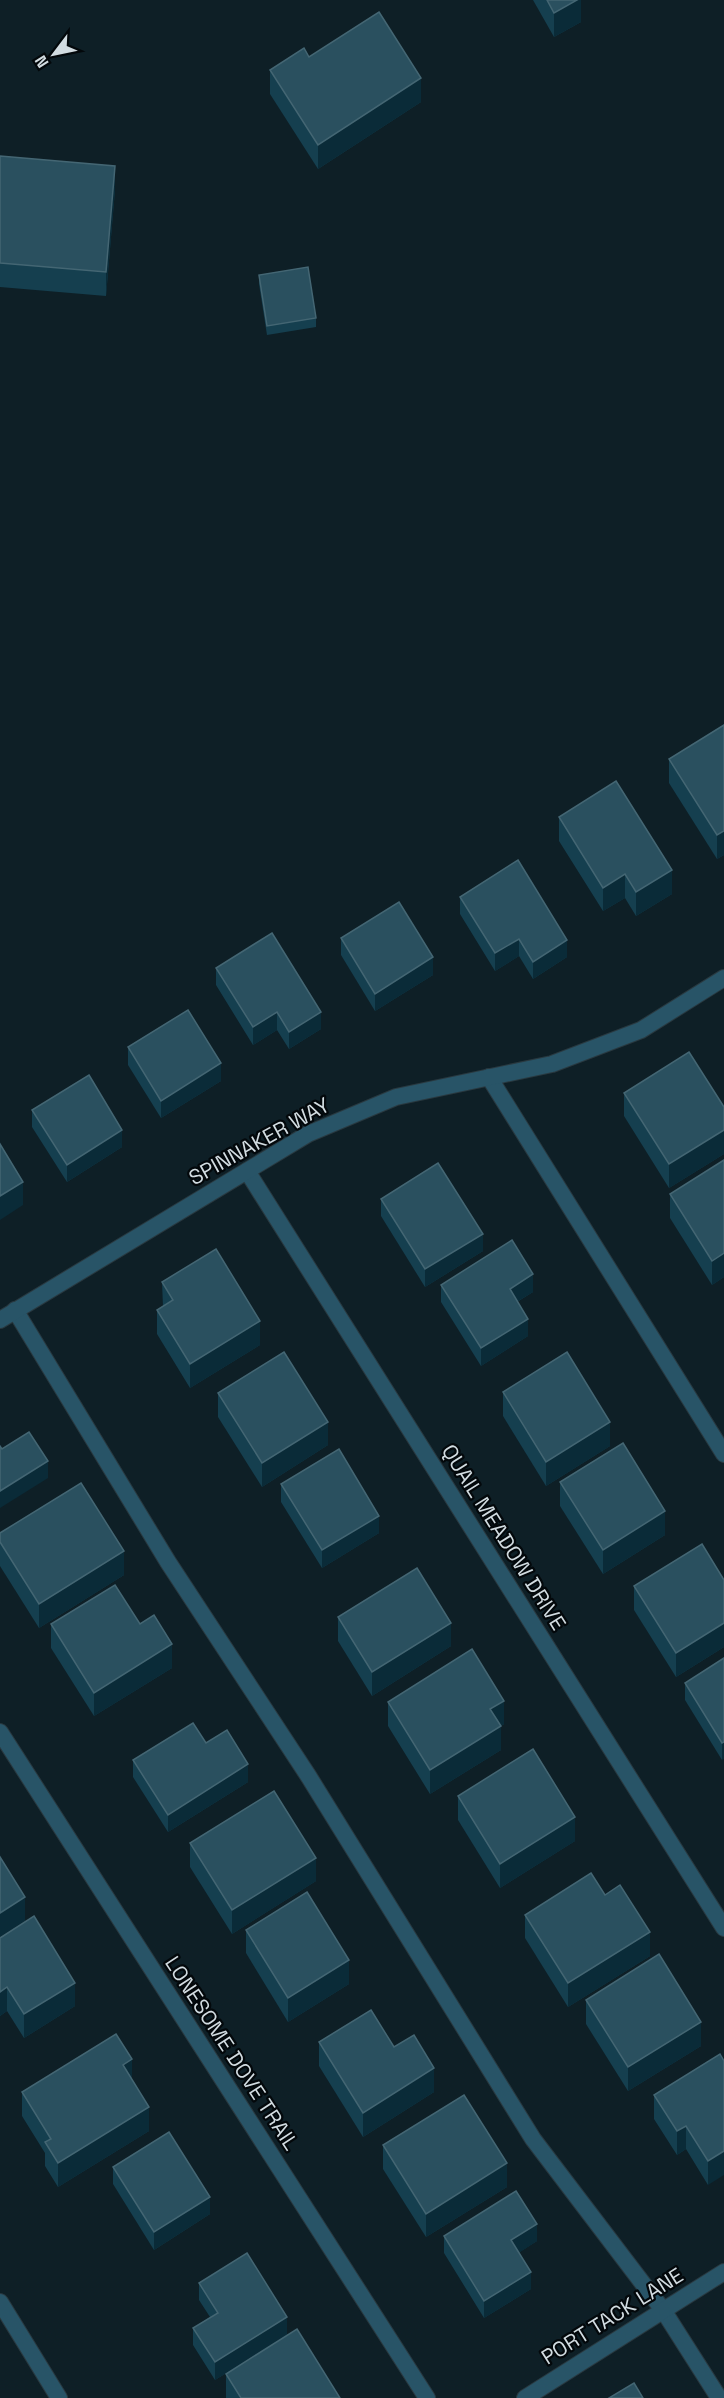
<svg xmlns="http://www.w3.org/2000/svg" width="724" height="2398" font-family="'Space Grotesk',sans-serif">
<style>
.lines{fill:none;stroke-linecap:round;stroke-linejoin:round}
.service-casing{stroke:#293940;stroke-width:18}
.minor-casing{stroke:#293940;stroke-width:18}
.service{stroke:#285467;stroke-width:16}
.minor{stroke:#285467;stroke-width:16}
.wall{fill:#153f4f}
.shaded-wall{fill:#0a2b38}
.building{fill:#2a505f;stroke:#446673;stroke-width:1.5}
.labels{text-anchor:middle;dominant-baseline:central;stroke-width:4.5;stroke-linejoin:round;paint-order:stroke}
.street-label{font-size:21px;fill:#d2dce1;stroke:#03080b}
</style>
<rect width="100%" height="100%" fill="#0e1f26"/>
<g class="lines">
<g class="service-casing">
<g id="service">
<path d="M489,1077L724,1454"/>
<path d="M15,1310L168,1562L309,1777L533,2139L663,2310L719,2398"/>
<path d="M0,2302L59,2398"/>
</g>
</g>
<g class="minor-casing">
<g id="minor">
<path d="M247,1171L724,1928"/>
<path d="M0,1320L308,1134L396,1097L552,1064L641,1030L724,978"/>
<path d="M0,1732L427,2398"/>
<path d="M525,2398L724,2272"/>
</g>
</g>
<use href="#service" class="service"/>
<use href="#minor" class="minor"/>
</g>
<g class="wall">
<path d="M533,0H581V22L554,37Z"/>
<path d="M309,57L421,102L318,169L270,94V70Z"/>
<path d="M0,156L115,190L106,296L0,287Z"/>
<path d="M259,275L316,318V327L267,335L259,284Z"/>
<path d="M724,725V855L717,859L669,783V759Z"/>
<path d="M559,817L672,894L636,916L625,898L603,911L559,841Z"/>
<path d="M460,897L567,957L533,979L519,956L495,971L460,914Z"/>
<path d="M341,938L433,975L375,1011L341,955Z"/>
<path d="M216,968L321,1029L289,1049L277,1030L253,1045L216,985Z"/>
<path d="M128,1047L221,1081L161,1118L128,1065Z"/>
<path d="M624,1093L724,1107V1154L669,1188L624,1116Z"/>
<path d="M32,1110L122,1147L67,1182L32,1127Z"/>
<path d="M724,1160V1277L712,1285L670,1218V1194Z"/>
<path d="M381,1199L483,1251L425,1287L381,1216Z"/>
<path d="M162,1282L260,1345L190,1388L157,1334V1310L163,1307Z"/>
<path d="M441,1285L533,1292L517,1302L528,1336L481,1366L441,1302Z"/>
<path d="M503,1392L610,1446L546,1486L503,1416Z"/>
<path d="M218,1393L328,1445L262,1487L218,1417Z"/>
<path d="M560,1482L665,1535L603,1574L560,1506Z"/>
<path d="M281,1484L379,1533L322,1568L281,1502Z"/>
<path d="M0,1533L124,1575L39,1628L0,1566Z"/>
<path d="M724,1580V1647L676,1677L634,1610V1586Z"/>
<path d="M338,1617L451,1646L372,1696L338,1641Z"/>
<path d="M51,1624H140L172,1668L94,1716L51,1648Z"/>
<path d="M724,1658L722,1760L685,1700V1683Z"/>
<path d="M388,1702L504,1724L501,1726V1750L430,1794L388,1726Z"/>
<path d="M206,1743L248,1782L168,1832L133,1777V1760Z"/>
<path d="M458,1796L575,1841L500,1888L458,1820Z"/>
<path d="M190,1843L316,1881L232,1934L190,1867Z"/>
<path d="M605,1895L650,1956L568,2007L525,1938V1915Z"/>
<path d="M246,1930L349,1984L288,2022L246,1953Z"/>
<path d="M0,1938L75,2006L24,2038L7,2011L0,2016Z"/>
<path d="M586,2000L701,2046L628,2091L586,2024Z"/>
<path d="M319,2042L394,2047L434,2092L363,2137L319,2066Z"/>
<path d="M720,2054L708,2185L686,2149L677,2155L654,2119V2095Z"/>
<path d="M132,2080L149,2131L58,2187L45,2166V2153L22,2116V2092Z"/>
<path d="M383,2145L507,2187L426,2237L383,2169Z"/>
<path d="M113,2167L210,2214L154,2250L113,2184Z"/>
<path d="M444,2236L537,2241L518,2253L531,2289L484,2318L444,2253Z"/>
<path d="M199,2283L287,2335L215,2380L193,2345V2328L210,2317L199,2300Z"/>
<path d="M226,2374L340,2398H226Z"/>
</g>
<g class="shaded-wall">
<path d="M571,0H581V22L554,37V13Z"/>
<path d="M421,78V102L318,169V145Z"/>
<path d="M115,166V190L106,296V272Z"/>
<path d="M724,831V855L717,859V835Z"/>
<path d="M672,870V894L636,916V892Z"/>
<path d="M625,874V898L603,911V888Z"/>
<path d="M519,939V956L495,971V953Z"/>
<path d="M567,940V957L533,979V962Z"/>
<path d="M433,957V975L375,1011V994Z"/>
<path d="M277,1012V1030L253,1045V1027Z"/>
<path d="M321,1012V1029L289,1049V1032Z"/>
<path d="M221,1063V1081L161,1118V1101Z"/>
<path d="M122,1130V1147L67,1182V1165Z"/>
<path d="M724,1130V1154L669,1188V1164Z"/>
<path d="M23,1182V1205L0,1220V1196Z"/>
<path d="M483,1234V1251L425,1287V1269Z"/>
<path d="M724,1253V1277L712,1285V1261Z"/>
<path d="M533,1274V1292L510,1306V1289Z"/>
<path d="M528,1319V1336L481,1366V1348Z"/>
<path d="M260,1321V1345L190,1388V1364Z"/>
<path d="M328,1422V1445L262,1487V1463Z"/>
<path d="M610,1422V1446L546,1486V1462Z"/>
<path d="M48,1461V1478L0,1508V1491Z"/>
<path d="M665,1511V1535L603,1574V1550Z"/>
<path d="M379,1516V1533L322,1568V1550Z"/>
<path d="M124,1551V1575L39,1628V1604Z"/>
<path d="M451,1623V1646L372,1696V1672Z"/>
<path d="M724,1623V1647L676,1677V1653Z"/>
<path d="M172,1644V1668L94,1716V1693Z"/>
<path d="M504,1701V1724L501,1726V1750L430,1794V1770L490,1709Z"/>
<path d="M724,1742V1759L722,1760V1743Z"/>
<path d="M248,1764V1782L168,1832V1815Z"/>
<path d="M575,1817V1841L500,1888V1864Z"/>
<path d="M316,1858V1881L232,1934V1910Z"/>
<path d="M25,1897V1921L0,1937V1913Z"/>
<path d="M650,1932V1956L568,2007V1983Z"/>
<path d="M349,1960V1984L288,2022V1998Z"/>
<path d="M75,1983V2006L24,2038V2014Z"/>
<path d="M7,1987V2011L0,2016V1992Z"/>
<path d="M701,2022V2046L628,2091V2067Z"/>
<path d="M132,2059V2083L123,2065Z"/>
<path d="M434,2068V2092L363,2137V2113Z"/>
<path d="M149,2107V2131L58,2187V2163Z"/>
<path d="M686,2126V2149L677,2155V2131Z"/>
<path d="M724,2151V2175L708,2185V2161Z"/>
<path d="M507,2163V2187L426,2237V2214Z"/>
<path d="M210,2197V2214L154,2250V2232Z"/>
<path d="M537,2224V2241L511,2258V2240Z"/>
<path d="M531,2272V2289L484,2318V2301Z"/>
<path d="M287,2317V2335L215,2380V2362Z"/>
</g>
<g class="building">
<path d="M547,0H577L554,13Z"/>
<path d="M379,12L421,78L318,145L270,70L304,48L309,57Z"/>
<path d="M0,156L115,166L106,272L0,263Z"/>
<path d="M308,267L316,318L267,326L259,275Z"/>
<path d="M724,725V831L717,835L669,759Z"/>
<path d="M616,781L672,870L636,892L625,874L603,888L559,817Z"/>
<path d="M518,860L567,940L533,962L519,939L495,953L460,897Z"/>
<path d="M399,902L433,957L375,994L341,938Z"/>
<path d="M272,933L321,1012L289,1032L277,1012L253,1027L216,968Z"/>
<path d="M188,1010L221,1063L161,1101L128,1047Z"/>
<path d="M689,1052L724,1107V1130L669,1164L624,1093Z"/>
<path d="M89,1075L122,1130L67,1165L32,1110Z"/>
<path d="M0,1144L23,1182L0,1196Z"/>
<path d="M724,1160V1253L712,1261L670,1194Z"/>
<path d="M438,1163L483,1234L425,1269L381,1199Z"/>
<path d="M512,1240L533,1274L510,1289L528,1319L481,1348L441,1285Z"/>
<path d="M216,1249L260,1321L190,1364L157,1310L173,1300L162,1282Z"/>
<path d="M284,1352L328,1422L262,1463L218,1393Z"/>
<path d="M567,1352L610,1422L546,1462L503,1392Z"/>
<path d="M29,1432L48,1461L0,1491V1446L2,1449Z"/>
<path d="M623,1443L665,1511L603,1550L560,1482Z"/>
<path d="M339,1449L379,1516L322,1550L281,1484Z"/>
<path d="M81,1483L124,1551L39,1604L0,1542V1533Z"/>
<path d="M702,1544L724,1580V1623L676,1653L634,1586Z"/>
<path d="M417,1568L451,1623L372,1672L338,1617Z"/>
<path d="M115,1585L140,1624L154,1615L172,1644L94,1693L51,1624Z"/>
<path d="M472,1649L504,1701L490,1709L501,1726L430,1770L388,1702Z"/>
<path d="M724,1658V1742L722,1743L685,1683Z"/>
<path d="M193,1723L206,1743L227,1730L248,1764L168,1815L133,1760Z"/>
<path d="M533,1749L575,1817L500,1864L458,1796Z"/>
<path d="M274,1791L316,1858L232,1910L190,1843Z"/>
<path d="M0,1857L25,1897L0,1913Z"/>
<path d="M591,1873L605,1895L620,1885L650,1932L568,1983L525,1915Z"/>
<path d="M307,1892L349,1960L288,1998L246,1930Z"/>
<path d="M34,1916L75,1983L24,2014L7,1987L0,1992V1938Z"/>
<path d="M659,1954L701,2022L628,2067L586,2000Z"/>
<path d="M371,2010L394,2047L414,2035L434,2068L363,2113L319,2042Z"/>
<path d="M116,2034L132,2059L123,2065L149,2107L58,2163L45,2142L51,2139L22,2092Z"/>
<path d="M720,2054L724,2061V2151L708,2161L686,2126L677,2131L654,2095Z"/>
<path d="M464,2095L507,2163L426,2214L383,2145Z"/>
<path d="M169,2132L210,2197L154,2232L113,2167Z"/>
<path d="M516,2191L537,2224L511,2240L531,2272L484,2301L444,2236Z"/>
<path d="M247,2253L287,2317L215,2362L193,2328L218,2313L199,2283Z"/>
<path d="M297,2329L340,2398H241L226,2374Z"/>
<path d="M634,2383L643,2398H609Z"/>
</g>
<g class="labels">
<g class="street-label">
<text transform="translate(259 1141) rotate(-29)">SPINNAKER WAY</text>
<text transform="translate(504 1537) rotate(58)">QUAIL MEADOW DRIVE</text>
<text transform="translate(232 2053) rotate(57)">LONESOME DOVE TRAIL</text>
<text transform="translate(612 2316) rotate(-32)">PORT TACK LANE</text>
</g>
</g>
<g transform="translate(54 54) rotate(238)" stroke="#03080b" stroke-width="4.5" paint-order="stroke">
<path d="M0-4.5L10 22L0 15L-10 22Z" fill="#d2dce1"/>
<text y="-9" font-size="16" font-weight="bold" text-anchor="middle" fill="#d2dce1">N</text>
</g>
</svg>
